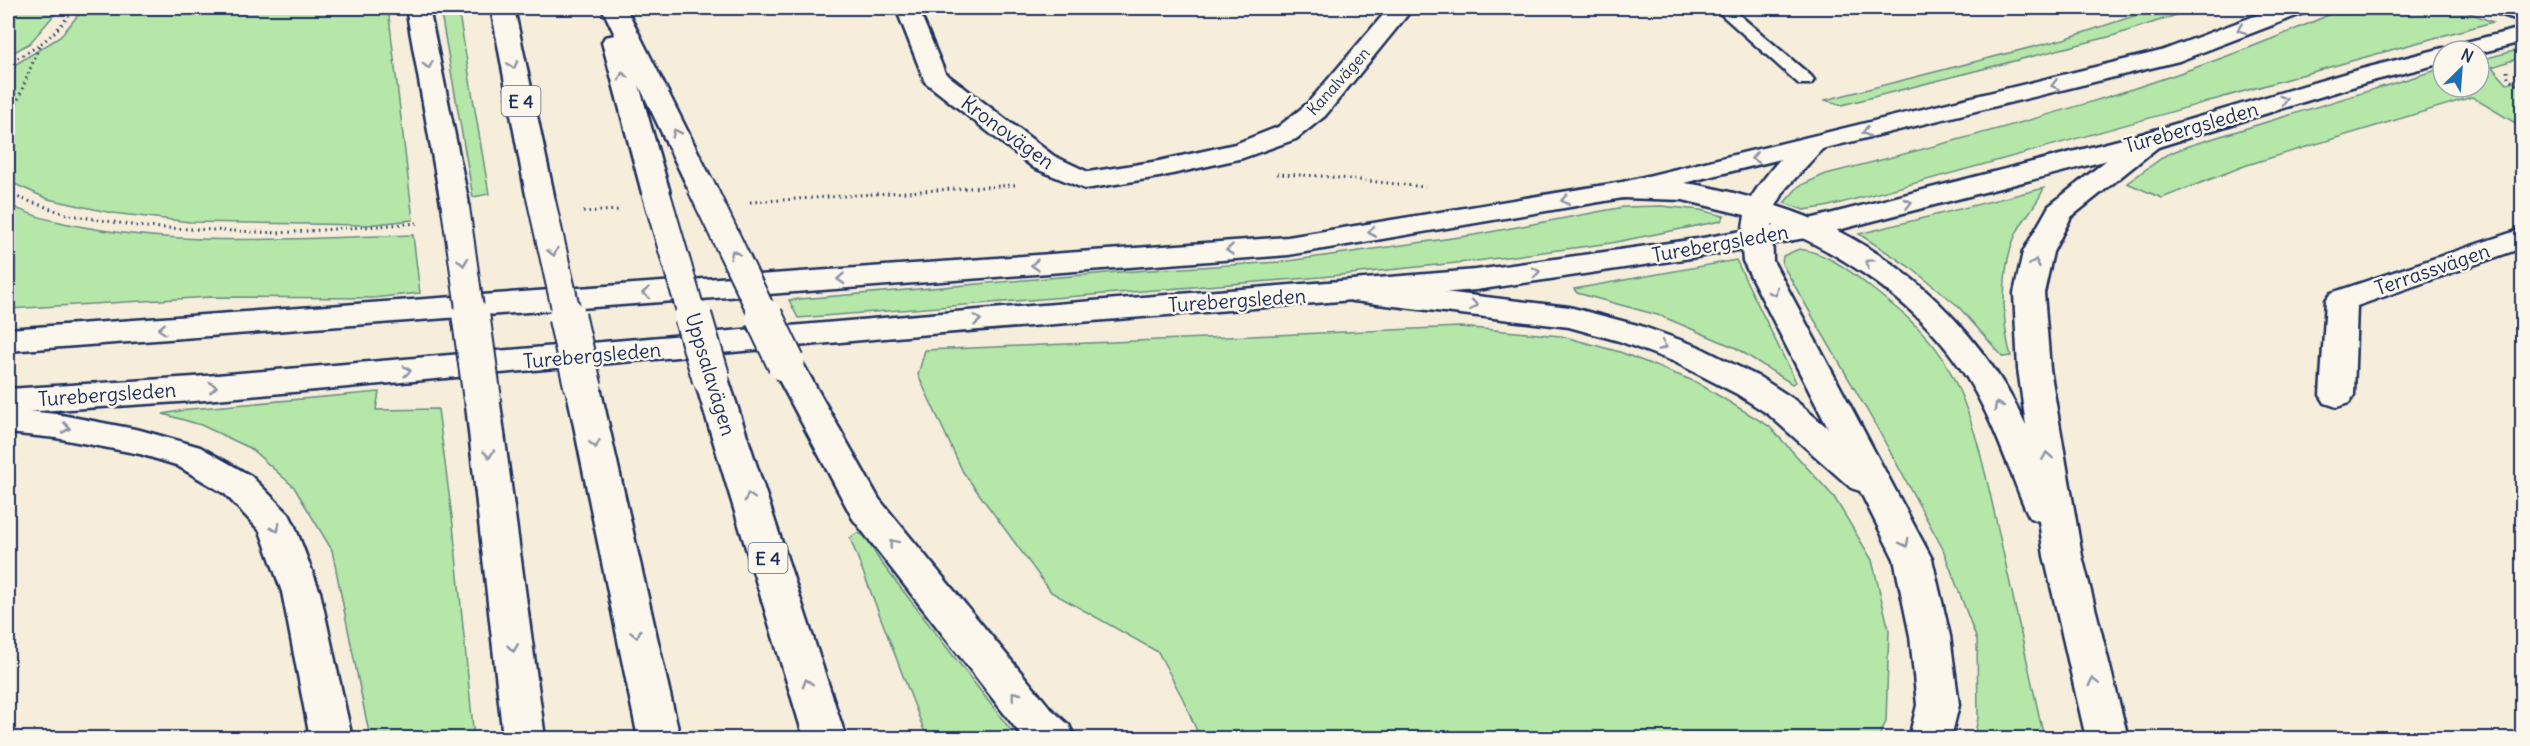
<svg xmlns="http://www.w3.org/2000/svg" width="2530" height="746" font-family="Delius,sans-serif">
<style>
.green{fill:#b4e7a8;stroke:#688b83;stroke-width:1.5}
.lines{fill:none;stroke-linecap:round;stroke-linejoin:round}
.service-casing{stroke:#1b2f5e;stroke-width:5}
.minor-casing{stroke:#1b2f5e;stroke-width:5}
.secondary-casing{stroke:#1b2f5e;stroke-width:5}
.motorway-casing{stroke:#1b2f5e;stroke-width:5}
.path{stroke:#1b2f5e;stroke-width:3;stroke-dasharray:1.5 4;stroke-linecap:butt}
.service{fill:#fbf7ec;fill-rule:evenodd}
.minor{fill:#fbf7ec;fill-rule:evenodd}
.secondary{fill:#fbf7ec;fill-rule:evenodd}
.motorway{fill:#fbf7ec;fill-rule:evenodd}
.motorway-bridge-far1-casing{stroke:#1b2f5e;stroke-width:31;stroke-linecap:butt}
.motorway-bridge-casing{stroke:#1b2f5e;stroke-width:41;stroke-linecap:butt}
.motorway-bridge-far1{stroke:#fbf7ec;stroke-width:27}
.motorway-bridge{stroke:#fbf7ec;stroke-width:37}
.oneway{stroke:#8b93a5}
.labels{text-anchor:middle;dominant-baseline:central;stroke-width:5;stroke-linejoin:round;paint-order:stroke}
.far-street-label{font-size:16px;fill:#1b2f5e;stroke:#fbf7ec}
.shield{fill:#fbf7ec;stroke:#5e6b89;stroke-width:1.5}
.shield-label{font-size:18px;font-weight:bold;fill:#1b2f5e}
.street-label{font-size:20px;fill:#1b2f5e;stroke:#fbf7ec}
</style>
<rect width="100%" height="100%" fill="#f6eedb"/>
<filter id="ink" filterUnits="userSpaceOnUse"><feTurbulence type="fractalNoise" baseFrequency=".0167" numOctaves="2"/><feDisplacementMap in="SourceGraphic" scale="12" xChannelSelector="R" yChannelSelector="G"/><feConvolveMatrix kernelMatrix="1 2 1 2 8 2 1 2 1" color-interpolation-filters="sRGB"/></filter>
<g filter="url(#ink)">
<g class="green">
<path d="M8,8H60L30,43L8,56Z"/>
<path d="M84,8H388L413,220L367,225L190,222L112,213L48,199L8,181V69L60,37Z"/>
<path d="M440,8H458L489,194L473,197Z"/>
<path d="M2158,8H2198L2112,36L1842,105L1825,100L2064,39Z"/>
<path d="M2344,8H2457L2493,22C2270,82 2049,149 1825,207L1804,210L1784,203L1799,186L1826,174C2000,130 2180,83 2344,8Z"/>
<path d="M2522,49V57L2492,67L2507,84L2518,81L2515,74L2522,70V127L2472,97L2247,165L2162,198L2127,183L2166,155L2188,146L2437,70L2443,69V87H2479V60Z"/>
<path d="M2044,188C2037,205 2025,216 2017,232C2001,264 2001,322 2011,356L2003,357L1957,305L1911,268L1859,234Z"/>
<path d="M8,205C22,210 36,217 51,220C168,249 294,238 413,235L420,293L372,298L211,297L8,309Z"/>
<path d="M1661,206L1700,210L1724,216L1721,221L1611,243L1476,261L1321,277L798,318L789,300L1119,272L1281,262L1474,235L1624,207Z"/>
<path d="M1799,249C1825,252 1850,270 1870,287C1897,308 1926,331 1944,360C1974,412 1985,472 1998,529C2014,599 2029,669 2044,738H1974L1978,718L1977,640L1943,549L1875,424L1782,264L1783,256Z"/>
<path d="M1736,260L1796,382L1792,384L1736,348L1694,330L1661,316L1577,293L1574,289Z"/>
<path d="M1460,327L1561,336L1620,352L1696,382L1769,426L1834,497L1872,560L1889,630L1886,722L1878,738H1200L1183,699L1158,652L1051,592L963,472L918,375L925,350Z"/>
<path d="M379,392L376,410L438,409L453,525L474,738H370L332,550L294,487L250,448L201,425L163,414L190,409Z"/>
<path d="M857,533L864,535L880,561L1017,738H927L850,538Z"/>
</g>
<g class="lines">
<g class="service-casing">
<path id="service" d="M1714,8H1731L1811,76L1814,80L1811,84H1799Z"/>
</g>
<g class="minor-casing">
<g id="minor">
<path d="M896,8H918L945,73L1054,156L1088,172L1159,161L1235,144L1278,127L1307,104L1389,8H1413L1325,116L1296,139L1243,158L1159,177L1085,189L1034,168L925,82Z"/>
<path d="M2522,229V248L2357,306L2354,395L2349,403L2337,407L2325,403L2320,395L2326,300L2331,293Z"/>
</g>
</g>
<g class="secondary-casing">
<g id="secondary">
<path d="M2276,8H2308L2304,13L2179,61L1623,198L1288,255L8,351V329L1288,237L1623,182L2161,51Z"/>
<path d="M2493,8H2522V21L2496,13Z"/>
<path d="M2522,28V42L2479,53V51H2443V63L2368,82L2158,147L1811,237L1697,257L1476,290L918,335L194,401L8,413V389L194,377L918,315L1476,270L1697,239L1810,219L2138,135L2350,72L2443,48L2448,49L2450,46Z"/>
</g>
</g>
<g class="motorway-casing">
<g id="motorway">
<path d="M406,8H429L469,204L465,210L455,213L445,210L441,204Z"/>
<path d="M491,8H514L554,195L550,201L540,204L530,201L526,195Z"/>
<path d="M602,8H626L715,186L711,192L701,194L691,192L687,186L639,85L670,193L666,199L656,202L646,199L642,193L602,42L605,37L615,35Z"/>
<path d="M2148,133L2158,135L2162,141L2158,147L2071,217L2053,252L2044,293L2050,369L2082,556L2128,738H2086L2044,556L2039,521L2030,518L2025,508C2007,464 1992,418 1967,378C1922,306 1848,256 1772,224L1773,261L1932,559L1950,636L1959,705L1951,738H1909L1917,705L1910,636L1894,559L1860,491L1851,488L1768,414L1737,394L1675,362L1619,341L1569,327L1353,301L1342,298L1338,291L1342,284L1353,281L1569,307L1641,326L1697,346L1761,378L1792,398L1828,428L1743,261L1741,241L1745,215L1683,200L1623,198L1613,196L1609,190L1613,184C1654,174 1712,186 1751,198C1760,183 1787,147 1803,139C1809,136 1815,138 1822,139L1826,145L1786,188L1776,206C1887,240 1977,322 2026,425L2018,369L2014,293L2023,252L2049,206L2138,135Z"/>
<path d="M786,352L798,355L879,499L1051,709L1069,725L1075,738H1025L1021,735L853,519L770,363L774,355Z"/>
<path d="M711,367L723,370L728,378L846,738H804L694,378L699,370Z"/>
<path d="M583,376L595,379L600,387L680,738H638L566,387L571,379Z"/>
<path d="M482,384L494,388L499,396L545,738H503L465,396L470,388Z"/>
<path d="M8,409L56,414L140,430L200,447L251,476L289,514L294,524L320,592L352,738H310L282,592L260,531L225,494L176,465L140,454L56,438L8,433Z"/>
</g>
</g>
<g class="path">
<path d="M8,63C34,50 59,34 73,8"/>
<path d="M2507,71L2508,78L2522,90"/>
<path d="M8,125L40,44"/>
<path d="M1277,174L1321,176L1425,187"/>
<path d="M8,179L13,195"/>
<path d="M8,194L69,215L145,227L278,233L420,223"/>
<path d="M750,202L1015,185"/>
<path d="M583,212L620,210"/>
</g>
<use href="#service" class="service"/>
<use href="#minor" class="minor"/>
<use href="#secondary" class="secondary"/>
<use href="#motorway" class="motorway"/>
<g class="motorway-bridge-far1-casing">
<g id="motorway-bridge-far1">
<path d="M701,186L765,319"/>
<path d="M656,193L693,319"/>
<path d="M540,195L568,319"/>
<path d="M455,204L471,319"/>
</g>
</g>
<g class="motorway-bridge-casing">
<g id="motorway-bridge">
<path d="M471,317L482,396"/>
<path d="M567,317L583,387"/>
<path d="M693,317L711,378"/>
<path d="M764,317L786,363"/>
</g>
</g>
<use href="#motorway-bridge-far1" class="motorway-bridge-far1"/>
<use href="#motorway-bridge" class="motorway-bridge"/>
</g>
<defs><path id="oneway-chevron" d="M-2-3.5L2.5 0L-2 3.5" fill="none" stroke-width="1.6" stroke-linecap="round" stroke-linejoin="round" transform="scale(1.5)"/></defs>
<g class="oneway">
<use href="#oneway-chevron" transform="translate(2241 29) rotate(159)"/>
<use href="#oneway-chevron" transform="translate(428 65) rotate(79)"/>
<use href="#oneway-chevron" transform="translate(513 65) rotate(78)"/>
<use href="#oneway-chevron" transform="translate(623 76) rotate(-106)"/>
<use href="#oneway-chevron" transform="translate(2055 85) rotate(166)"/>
<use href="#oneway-chevron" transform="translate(2284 100) rotate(-17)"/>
<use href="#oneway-chevron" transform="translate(1866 132) rotate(166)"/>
<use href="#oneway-chevron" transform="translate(676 133) rotate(-116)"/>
<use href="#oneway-chevron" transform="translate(1755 158) rotate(168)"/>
<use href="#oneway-chevron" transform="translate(1565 200) rotate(170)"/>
<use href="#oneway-chevron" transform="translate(1908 203) rotate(-14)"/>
<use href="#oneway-chevron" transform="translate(1372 232) rotate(170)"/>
<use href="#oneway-chevron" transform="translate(1230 250) rotate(176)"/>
<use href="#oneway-chevron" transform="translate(553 252) rotate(77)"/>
<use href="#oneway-chevron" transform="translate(734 254) rotate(-116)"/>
<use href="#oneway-chevron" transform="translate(463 262) rotate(82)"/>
<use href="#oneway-chevron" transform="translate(1869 263) rotate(-146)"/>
<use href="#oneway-chevron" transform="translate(2035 263) rotate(-78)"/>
<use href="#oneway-chevron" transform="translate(1035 265) rotate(176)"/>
<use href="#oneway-chevron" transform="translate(1536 272) rotate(-8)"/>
<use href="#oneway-chevron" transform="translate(841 279) rotate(176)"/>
<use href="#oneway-chevron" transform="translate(1774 292) rotate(62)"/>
<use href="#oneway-chevron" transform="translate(646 293) rotate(176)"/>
<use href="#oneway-chevron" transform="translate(1474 305) rotate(7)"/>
<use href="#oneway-chevron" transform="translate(977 320) rotate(-4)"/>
<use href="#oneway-chevron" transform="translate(162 329) rotate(176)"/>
<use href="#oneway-chevron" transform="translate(1663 346) rotate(21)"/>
<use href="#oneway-chevron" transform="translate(407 371) rotate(-5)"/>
<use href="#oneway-chevron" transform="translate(213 387) rotate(-5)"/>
<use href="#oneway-chevron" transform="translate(1998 406) rotate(-119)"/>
<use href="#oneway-chevron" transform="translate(66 428) rotate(10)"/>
<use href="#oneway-chevron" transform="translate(595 444) rotate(78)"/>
<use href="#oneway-chevron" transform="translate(489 454) rotate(83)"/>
<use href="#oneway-chevron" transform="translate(2047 456) rotate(-99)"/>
<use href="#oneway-chevron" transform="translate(749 497) rotate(-107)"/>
<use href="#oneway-chevron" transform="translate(276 528) rotate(62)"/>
<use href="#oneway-chevron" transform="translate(893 543) rotate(-129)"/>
<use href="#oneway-chevron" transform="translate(1905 543) rotate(63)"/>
<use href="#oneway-chevron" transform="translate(636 634) rotate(78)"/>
<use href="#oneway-chevron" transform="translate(513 648) rotate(83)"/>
<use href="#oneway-chevron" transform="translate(2093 682) rotate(-104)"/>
<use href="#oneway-chevron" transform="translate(807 683) rotate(-107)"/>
<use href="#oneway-chevron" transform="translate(1015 695) rotate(-129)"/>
</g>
</g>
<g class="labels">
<g class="far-street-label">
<text transform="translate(1338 81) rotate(-48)">Kanalvägen</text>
</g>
<g class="shield">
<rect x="501.5" y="86" width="39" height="30" rx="4.5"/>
<rect x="748.5" y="543" width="39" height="30" rx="4.5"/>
</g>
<g class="shield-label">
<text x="521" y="101">E 4</text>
<text x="768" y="558">E 4</text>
</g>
<g class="street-label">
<text transform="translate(2191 127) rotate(-16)">Turebergsleden</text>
<text transform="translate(1008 132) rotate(36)">Kronovägen</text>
<text transform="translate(1720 243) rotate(-10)">Turebergsleden</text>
<text transform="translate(2432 269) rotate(-19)">Terrassvägen</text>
<text transform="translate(1237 300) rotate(-4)">Turebergsleden</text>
<text transform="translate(592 355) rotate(-5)">Turebergsleden</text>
<text transform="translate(711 374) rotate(73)">Uppsalavägen</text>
<text transform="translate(107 394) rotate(-4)">Turebergsleden</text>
</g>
</g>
<rect width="2530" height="746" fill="none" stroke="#fbf7ec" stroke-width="30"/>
<rect x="15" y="15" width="2500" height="716" fill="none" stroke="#1b2f5e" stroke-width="2" filter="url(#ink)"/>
<g transform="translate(2461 69) rotate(25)"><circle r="28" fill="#fbf7ec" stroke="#a1a7b3" stroke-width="1.5"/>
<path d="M0-4.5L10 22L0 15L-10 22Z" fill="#1f6fb2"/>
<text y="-9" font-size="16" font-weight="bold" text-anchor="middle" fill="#1b2f5e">N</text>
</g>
</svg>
